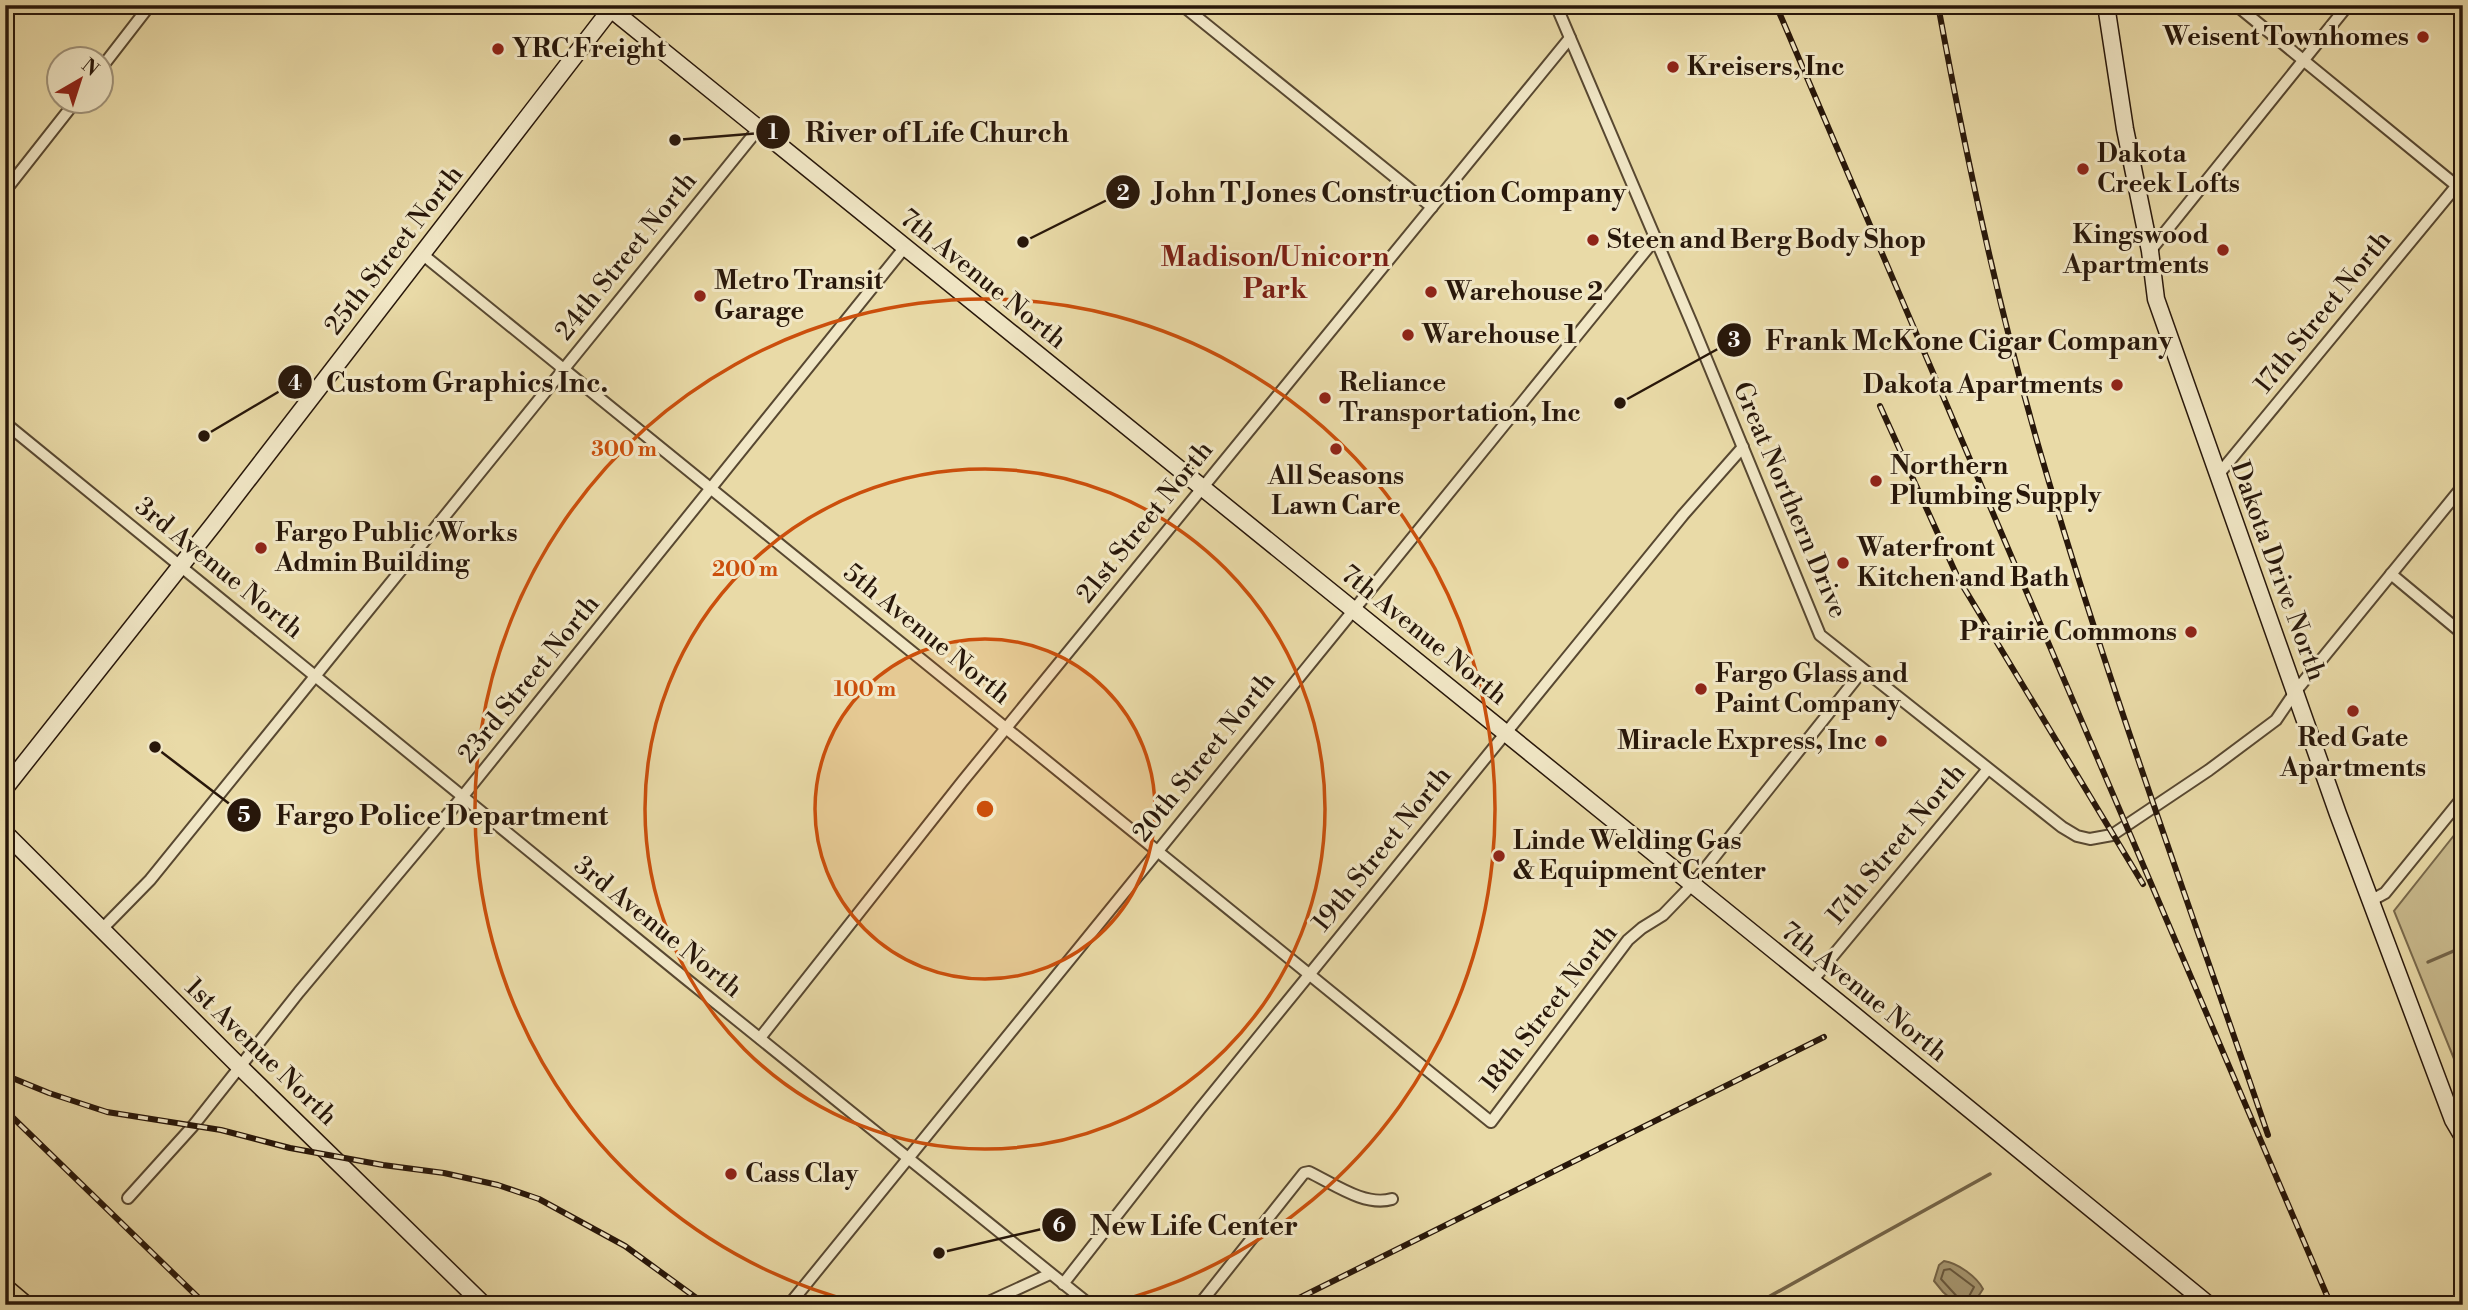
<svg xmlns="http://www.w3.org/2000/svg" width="2468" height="1310" font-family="'Libre Bodoni',serif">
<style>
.green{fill:#c8b98c;stroke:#78684b;stroke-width:2}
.water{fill:#a79872;stroke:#746448;stroke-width:2}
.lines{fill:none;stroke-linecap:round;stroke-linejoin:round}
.shore{stroke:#68583e;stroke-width:2}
.stream{stroke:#746448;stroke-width:3.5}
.street-casing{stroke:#584831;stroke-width:14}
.secondary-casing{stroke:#28170a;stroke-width:19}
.primary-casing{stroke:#28170a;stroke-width:21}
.street{stroke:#f1e7c6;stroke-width:10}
.secondary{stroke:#f1e7c6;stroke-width:16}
.primary{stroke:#e9daa7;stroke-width:18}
.rail-casing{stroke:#28170a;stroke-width:6}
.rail{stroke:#f1e7c6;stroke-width:3.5;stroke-dasharray:10;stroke-linecap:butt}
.ring{fill:none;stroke:#cb4f0c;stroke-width:3.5}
.poi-dot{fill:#8f2418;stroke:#f1e7c6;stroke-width:2.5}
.labels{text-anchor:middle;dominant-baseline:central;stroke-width:6;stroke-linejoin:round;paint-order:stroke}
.poi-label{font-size:26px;font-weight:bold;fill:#28170a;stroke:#f1e7c6;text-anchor:start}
.street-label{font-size:26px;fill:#28170a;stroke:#f1e7c6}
.neighbourhood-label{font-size:28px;font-weight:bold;fill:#7a1f14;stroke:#f1e7c6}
.centre{fill:#cb4f0c;stroke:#f1e7c6;stroke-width:3.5}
.ring-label{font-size:21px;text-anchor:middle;font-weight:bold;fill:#cb4f0c;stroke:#f1e7c6;stroke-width:6;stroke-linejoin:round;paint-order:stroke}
.leader{fill:none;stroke:#28170a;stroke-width:2.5}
.callout-dot{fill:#28170a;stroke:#f1e7c6;stroke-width:2.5}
.mark-label{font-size:21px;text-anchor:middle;font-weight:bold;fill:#fff}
.callout-label{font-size:28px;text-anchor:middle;font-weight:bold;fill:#28170a;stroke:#f1e7c6;stroke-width:6;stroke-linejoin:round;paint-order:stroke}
</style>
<rect width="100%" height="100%" fill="#e9daa7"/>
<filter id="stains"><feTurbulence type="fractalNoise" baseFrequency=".00286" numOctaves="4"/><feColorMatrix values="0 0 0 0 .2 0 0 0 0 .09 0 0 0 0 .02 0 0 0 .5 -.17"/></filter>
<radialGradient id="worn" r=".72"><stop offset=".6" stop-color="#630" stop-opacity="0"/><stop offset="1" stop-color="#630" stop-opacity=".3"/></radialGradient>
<path class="green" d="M2463,824V1081L2394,911Z"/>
<path class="water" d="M1944,1261C1958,1263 1977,1277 1983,1289L1974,1303L1958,1305L1943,1292L1934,1281L1939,1265Z"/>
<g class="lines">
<path class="shore" d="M1950,1269L1974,1287L1966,1302H1962L1941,1279L1944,1270Z"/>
<g class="stream">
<path d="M2428,962L2463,947"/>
<path d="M1754,1305L1990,1174"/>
</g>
<g class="street-casing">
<g id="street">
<path d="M1182,5L1432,207"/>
<path d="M1556,5L1692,324L1820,635L2062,827L2077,836L2090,839L2112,835L2209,770L2276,720L2295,692L2463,486"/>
<path d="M2236,5L2463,191"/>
<path d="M102,67L150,5"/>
<path d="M5,191L75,102"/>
<path d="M2150,251L2348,5"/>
<path d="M422,254L1491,1122L1628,940L1642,928L1663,915L1692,885L1863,670"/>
<path d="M5,423L685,978L1090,1305"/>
<path d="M2218,475L2463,178"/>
<path d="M2391,574L2463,634"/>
<path d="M2372,900L2385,893L2463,797"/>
<path d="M102,929L150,880L759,128"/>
<path d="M1812,981L1988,769"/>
<path d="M760,1038L962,782L1570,38"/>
<path d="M128,1198L193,1126L299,992L463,796L905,247"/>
<path d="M1063,1284L1200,1109L1683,515L1743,447"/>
<path d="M789,1305L1656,238"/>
<path d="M982,1305L1050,1274"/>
<path d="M1199,1305L1304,1173L1309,1172C1334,1184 1365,1207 1392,1199"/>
</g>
</g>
<g class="secondary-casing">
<g id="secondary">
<path d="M606,5L1854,1015L2209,1305"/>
<path d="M2106,5L2125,129L2150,251L2156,299L2338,814L2453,1120L2463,1137"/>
<path d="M5,788L213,525L614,5"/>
<path d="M5,833L239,1066L484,1305"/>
</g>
</g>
<g class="primary-casing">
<path id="primary" d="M5,1288L25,1305"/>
</g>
<use href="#street" class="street"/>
<use href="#secondary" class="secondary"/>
<use href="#primary" class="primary"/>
<g class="rail-casing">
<g id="rail">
<path d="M1776,5L2331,1305"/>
<path d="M1938,5C1966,157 1998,307 2041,455C2108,685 2191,909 2268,1135"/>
<path d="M1880,406L1958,578L2143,884"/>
<path d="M5,1075L49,1093L107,1112L221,1130L290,1148L383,1165L444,1173L498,1185L539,1199L625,1246L706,1305"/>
<path d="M5,1110L206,1305"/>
<path d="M1285,1305L1824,1037"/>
</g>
</g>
<use href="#rail" class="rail"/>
</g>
<circle cx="985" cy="809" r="170" fill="#cb4f0c" fill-opacity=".12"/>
<g class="ring">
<circle cx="985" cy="809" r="170"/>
<circle cx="985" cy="809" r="340"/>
<path d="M862 1304A510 510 0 1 1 1108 1304"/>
</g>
<g class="poi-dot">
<circle cx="2423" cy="37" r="7"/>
<circle cx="498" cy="49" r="7"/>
<circle cx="1673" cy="67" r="7"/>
<circle cx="2083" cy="169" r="7"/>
<circle cx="1593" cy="240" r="7"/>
<circle cx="2223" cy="250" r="7"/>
<circle cx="1431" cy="292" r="7"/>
<circle cx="700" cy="296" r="7"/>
<circle cx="1408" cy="335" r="7"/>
<circle cx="2117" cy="385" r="7"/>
<circle cx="1325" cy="398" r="7"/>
<circle cx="1336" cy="449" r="7"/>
<circle cx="1876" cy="481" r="7"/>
<circle cx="261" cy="548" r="7"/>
<circle cx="1843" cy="563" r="7"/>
<circle cx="2191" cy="632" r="7"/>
<circle cx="1701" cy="689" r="7"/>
<circle cx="2353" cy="711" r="7"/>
<circle cx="1881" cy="741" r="7"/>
<circle cx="1499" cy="856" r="7"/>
<circle cx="731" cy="1174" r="7"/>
</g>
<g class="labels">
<g class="poi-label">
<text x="2409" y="37" text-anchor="end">Weisent Townhomes</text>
<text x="512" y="49">YRC Freight</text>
<text x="1687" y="67">Kreisers, Inc</text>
<text x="2097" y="154">Dakota<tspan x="2097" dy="30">Creek Lofts</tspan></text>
<text x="2209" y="235" text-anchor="end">Kingswood<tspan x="2209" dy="30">Apartments</tspan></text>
<text x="1607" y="240">Steen and Berg Body Shop</text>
<text x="714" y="281">Metro Transit<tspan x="714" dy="30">Garage</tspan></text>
<text x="1445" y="292">Warehouse 2</text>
<text x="1422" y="335">Warehouse 1</text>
<text x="1339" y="383">Reliance<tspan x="1339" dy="30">Transportation, Inc</tspan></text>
<text x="2103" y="385" text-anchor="end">Dakota Apartments</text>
<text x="1890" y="466">Northern<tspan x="1890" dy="30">Plumbing Supply</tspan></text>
<text x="1336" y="476" text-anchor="middle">All Seasons<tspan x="1336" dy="30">Lawn Care</tspan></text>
<text x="275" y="533">Fargo Public Works<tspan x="275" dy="30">Admin Building</tspan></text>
<text x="1857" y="548">Waterfront<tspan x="1857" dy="30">Kitchen and Bath</tspan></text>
<text x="2177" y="632" text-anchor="end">Prairie Commons</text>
<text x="1715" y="674">Fargo Glass and<tspan x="1715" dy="30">Paint Company</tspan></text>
<text x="2353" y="738" text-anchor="middle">Red Gate<tspan x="2353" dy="30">Apartments</tspan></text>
<text x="1867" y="741" text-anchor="end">Miracle Express, Inc</text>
<text x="1513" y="841">Linde Welding Gas<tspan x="1513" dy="30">&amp; Equipment Center</tspan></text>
<text x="745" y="1174">Cass Clay</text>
</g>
<g class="street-label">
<text transform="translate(394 250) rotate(-52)">25th Street North</text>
<text transform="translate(626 256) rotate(-51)">24th Street North</text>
<text transform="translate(983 279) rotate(39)">7th Avenue North</text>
<text transform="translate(2323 312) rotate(-51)">17th Street North</text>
<text transform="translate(1790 500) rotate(67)">Great Northern Drive</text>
<text transform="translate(1145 522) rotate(-51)">21st Street North</text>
<text transform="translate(219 568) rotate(39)">3rd Avenue North</text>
<text transform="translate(2278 571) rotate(70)">Dakota Drive North</text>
<text transform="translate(927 634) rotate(39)">5th Avenue North</text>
<text transform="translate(1424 635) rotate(39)">7th Avenue North</text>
<text transform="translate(529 679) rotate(-51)">23rd Street North</text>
<text transform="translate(1204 757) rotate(-51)">20th Street North</text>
<text transform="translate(1896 844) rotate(-50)">17th Street North</text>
<text transform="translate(1382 849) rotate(-51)">19th Street North</text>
<text transform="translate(658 927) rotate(39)">3rd Avenue North</text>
<text transform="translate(1864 992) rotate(39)">7th Avenue North</text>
<text transform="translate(1549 1008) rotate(-52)">18th Street North</text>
<text transform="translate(261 1052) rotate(44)">1st Avenue North</text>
</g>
<g class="neighbourhood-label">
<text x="1275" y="257">Madison/Unicorn<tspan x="1275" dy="32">Park</tspan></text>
</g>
</g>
<circle cx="985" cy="809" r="10" class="centre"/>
<g class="ring-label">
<text x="624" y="456">300 m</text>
<text x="745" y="576">200 m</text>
<text x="865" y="696">100 m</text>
</g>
<path class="leader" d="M675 140L773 132M1023 242L1123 192M1620 403L1734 340M204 436L295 382M155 747L244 815M939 1253L1059 1225"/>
<g class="callout-dot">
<circle cx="675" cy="140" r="7"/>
<circle cx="1023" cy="242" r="7"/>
<circle cx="1620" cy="403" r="7"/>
<circle cx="204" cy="436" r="7"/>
<circle cx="155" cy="747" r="7"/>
<circle cx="939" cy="1253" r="7"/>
<circle cx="773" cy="132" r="18"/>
<circle cx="1123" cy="192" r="18"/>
<circle cx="1734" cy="340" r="18"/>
<circle cx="295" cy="382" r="18"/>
<circle cx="244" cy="815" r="18"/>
<circle cx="1059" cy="1225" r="18"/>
</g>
<g class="mark-label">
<text x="773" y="139">1</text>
<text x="1123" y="200">2</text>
<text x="1734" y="347">3</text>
<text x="295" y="390">4</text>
<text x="244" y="822">5</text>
<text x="1059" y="1232">6</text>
</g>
<g class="callout-label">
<text x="937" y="142">River of Life Church</text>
<text x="1390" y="202">John T Jones Construction Company</text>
<text x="1969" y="350">Frank McKone Cigar Company</text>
<text x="467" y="392">Custom Graphics Inc.</text>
<text x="442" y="825">Fargo Police Department</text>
<text x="1194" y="1235">New Life Center</text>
</g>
<rect width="2468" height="1310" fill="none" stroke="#e9daa7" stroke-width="28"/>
<rect x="7" y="7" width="2454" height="1296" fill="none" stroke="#28170a" stroke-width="3.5"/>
<rect x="14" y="14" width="2440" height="1282" fill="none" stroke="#28170a" stroke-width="2"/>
<g transform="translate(80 80) rotate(39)"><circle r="33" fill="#f1e7c6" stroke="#a1947b" stroke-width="2"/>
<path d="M0-5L12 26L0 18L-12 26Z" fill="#8f2418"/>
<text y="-10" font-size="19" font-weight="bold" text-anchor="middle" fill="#28170a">N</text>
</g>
<rect width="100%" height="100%" filter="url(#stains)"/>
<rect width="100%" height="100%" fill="url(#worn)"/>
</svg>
